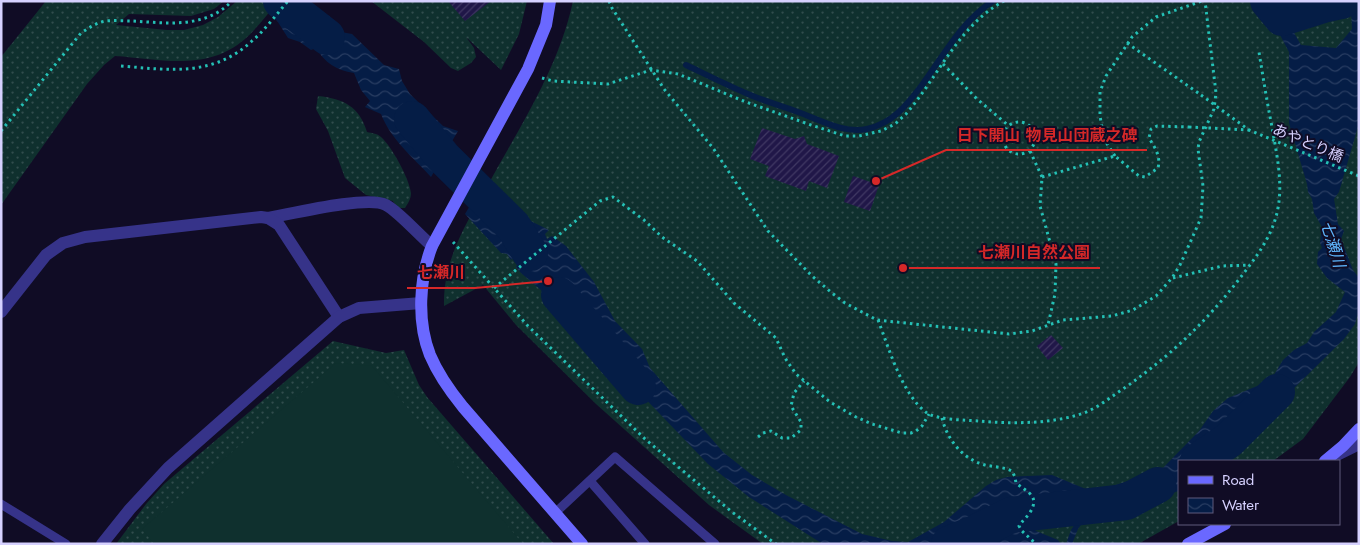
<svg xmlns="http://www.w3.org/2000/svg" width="1360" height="545" font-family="Jost,'Noto Sans JP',sans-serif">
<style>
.grass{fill:url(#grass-dots)}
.pitch{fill:#0f302e}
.water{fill:url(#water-waves)}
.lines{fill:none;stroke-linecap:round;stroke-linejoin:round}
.stream{stroke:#051d46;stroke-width:6}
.river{stroke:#051d46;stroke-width:36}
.building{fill:url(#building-hatch)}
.path{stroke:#24c0b5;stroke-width:3;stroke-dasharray:2.5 4;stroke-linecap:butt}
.lane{stroke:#363389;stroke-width:9}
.street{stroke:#363389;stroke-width:12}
.secondary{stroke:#6a68ff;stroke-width:12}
.path-bridge{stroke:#24c0b5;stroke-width:3;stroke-dasharray:2.5 4;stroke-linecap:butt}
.labels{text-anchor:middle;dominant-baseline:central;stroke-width:4;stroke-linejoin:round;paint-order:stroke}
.street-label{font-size:15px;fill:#d6d1ff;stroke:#100c25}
.water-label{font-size:16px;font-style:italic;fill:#5fb7ff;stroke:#100c25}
.leader{fill:none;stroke:#d62828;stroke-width:2}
.callout-dot{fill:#d62828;stroke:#100c25;stroke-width:2}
.callout-label{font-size:16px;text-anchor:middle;font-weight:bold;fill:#d62828;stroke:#100c25;stroke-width:4;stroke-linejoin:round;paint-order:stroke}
</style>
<defs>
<pattern id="grass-dots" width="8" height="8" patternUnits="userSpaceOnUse" patternTransform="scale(1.25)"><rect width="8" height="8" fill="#0f302e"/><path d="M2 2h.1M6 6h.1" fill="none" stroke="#314d4d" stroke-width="1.8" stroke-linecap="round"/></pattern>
<pattern id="water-waves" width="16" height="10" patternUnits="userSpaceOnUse" patternTransform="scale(1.25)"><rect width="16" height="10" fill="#051d46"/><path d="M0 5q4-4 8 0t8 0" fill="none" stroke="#293d62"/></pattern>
<pattern id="building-hatch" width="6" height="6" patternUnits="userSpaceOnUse" patternTransform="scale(1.25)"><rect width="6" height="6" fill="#201748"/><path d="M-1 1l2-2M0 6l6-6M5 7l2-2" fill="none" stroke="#403863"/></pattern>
</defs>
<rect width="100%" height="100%" fill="#100c25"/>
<g class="grass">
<path d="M46,1H224L214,9L191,16L129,14L116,25L167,30H184L203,25L218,17L237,1H278C268,14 257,28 245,39C207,72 160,59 115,56L104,65L87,84L1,205V57Z"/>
<path d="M371,1H527L519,34L501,70L466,37L474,48L476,57L471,63L458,71L451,68L424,42Z"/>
<path d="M573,1H1359V362L1350,377L1303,439L1273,461H1179V521L1138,544H763L709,505L596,404L516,325L483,285L444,306C443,258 467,223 489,183C521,125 559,67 573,1Z"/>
<path d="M318,96C344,99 359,106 367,132C372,133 378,134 381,137C392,147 409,178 411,193C411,199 408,203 405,208H397L393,201L366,195L345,178L328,131L316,109Z"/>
<path d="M333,341L386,353L404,350L419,385L427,397L554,544H116L146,504L164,484Z"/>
</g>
<path class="pitch" d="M336,363L372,366L523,544H154L142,529Z"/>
<g class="water">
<path d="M291,1H300L307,11L330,16V22L341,32L352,34L384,65L399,69L402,81L410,94L443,126L458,131L431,177C413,157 391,140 381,114L365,107L370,101L361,90L354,73C336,70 325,63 316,48L311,50L300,42L288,38L276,19Z"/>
<path d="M1262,1H1276L1301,45L1336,48L1352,29L1351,12L1346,5C1332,7 1299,17 1288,8L1308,1H1359V123L1339,192L1334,199L1338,224L1344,231L1341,239L1353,270L1359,278V310L1355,324L1344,339L1287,395L1278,406L1276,417L1253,426L1233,428L1209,443L1196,457V461H1179V490L1176,492L1136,503H1108L1095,505L1078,529L1072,544H1066L1071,530L1087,506C1063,498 1053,498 1031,509L1028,524L1036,531L1058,540L1061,544H824L818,541L749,497L708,464L634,387L614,363L604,347L589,331L521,273L516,267L521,259L516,256L511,260L507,254L501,253L465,214L471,204L497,224L500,221L499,213L493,200L489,187L483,182L486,176C497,186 498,201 508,210L549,230L545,234L547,239L552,236L566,246L594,282L615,321L642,349L650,368L723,452L752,475L786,495L862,534L892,541L908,542L944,522L986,486L996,480L1007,477L1052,475L1093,492L1105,491L1112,486L1160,471L1199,431L1213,411L1228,398L1262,384L1272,378L1283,360L1294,350L1307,343L1314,332L1336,312L1345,292L1327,278L1317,264L1318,252L1322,248L1320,243L1322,227L1314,213L1312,199L1308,192L1307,184L1289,123V52Z"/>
</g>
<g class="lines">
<path class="stream" d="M686,65C707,75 727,85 748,94C764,101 782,106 798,112C820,120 844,134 867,129C893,123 907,105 922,85C944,55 961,22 993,1"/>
<g class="river">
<path d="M281,1L327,37"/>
<path d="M1268,1L1282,18L1323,5L1342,1"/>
<path d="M412,119L443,157L513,226L530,253"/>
<path d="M559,295L638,387"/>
<path d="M1198,461L1229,440L1277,392"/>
<path d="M949,544L971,535L1011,515L1126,502L1158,485"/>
</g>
</g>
<g class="building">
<path d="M448,1H491L465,21Z"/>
<path d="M762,128L795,139L804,136L807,144L839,156L827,188L809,181L806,191L765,176L769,166L750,159Z"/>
<path d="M853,176L879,185L870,211L844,202Z"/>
<path d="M1051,335L1063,348L1048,360L1037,346Z"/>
</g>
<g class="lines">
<g class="path">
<path d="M609,1L612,8L664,89L713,148L768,231L812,276L832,293L845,303L877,320L1009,334L1032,331L1063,320L1112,316L1133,310L1156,296L1172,278L1180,265L1201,218L1203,186L1198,149L1199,142L1214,109L1216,93L1205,1"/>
<path d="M1127,43L1201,95"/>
<path d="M943,64L977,99L1009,126"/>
<path d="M121,66C170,70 213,77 252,41C265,30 276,15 288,1"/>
<path d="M542,78L553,81L608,84L651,70L678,74L746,102L811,125L845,136H859L881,131L895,124L906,114C938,77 959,25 1004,1"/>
<circle cx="1019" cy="138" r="16"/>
<path d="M1,131L81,33C89,28 96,23 105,21C114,20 124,21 132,21C167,23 205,29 232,1"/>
<path d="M1030,151L1042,177L1040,206L1056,264L1055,294L1048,325"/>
<path d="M1115,156L1104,139L1100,116V92L1106,76L1132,37L1156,17L1202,1"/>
<path d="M1042,177L1115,156L1139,176L1145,177L1158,168C1161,156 1155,148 1149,138L1151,129L1157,126L1189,127"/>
<path d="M453,242L528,326L645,439L732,512L776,544"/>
<path d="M1173,278L1222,266L1250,265"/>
<path d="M494,288L600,201L613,197L644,220L662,237L697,261L734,303L776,338L785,358L796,374L830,402L856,417L872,424L902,433H911L916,431L922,426L929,414"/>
<path d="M878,320C889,348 902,395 927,413C938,420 965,420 979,421C1013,424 1052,424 1084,413C1099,407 1112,396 1126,387C1172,354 1205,323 1240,278C1254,260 1268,242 1275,220C1285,189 1277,157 1272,127C1267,102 1263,77 1259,52"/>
<path d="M942,418C947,439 962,459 985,465C994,467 1004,467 1012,471L1015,477L1016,483C1028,493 1041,496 1029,514C1026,518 1022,521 1019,526L1022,531L1036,544"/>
<path d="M758,437L763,433L771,431L782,438H791L801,430V422L791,406L794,393L804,381"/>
</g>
<g class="lane">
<path d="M590,481L645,544"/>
<path d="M1,504L66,544"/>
<path d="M555,513L615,457L715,544"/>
</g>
<g class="street">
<path d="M268,218C291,214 368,195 386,205C399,212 419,235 432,246"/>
<path d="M1,312L46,255L63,243L85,237L261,217L268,218L279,225L339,317"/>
<path d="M1335,456L1359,444"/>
<path d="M102,544L130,509L168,468L339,317L359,308L421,303"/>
</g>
<g class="secondary">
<path d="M550,1L546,25L528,69L432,246C419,279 417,322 430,355C438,374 450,391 463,407L582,544"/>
<path d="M1325,461L1343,446L1359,429"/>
<path d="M1188,544L1225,524"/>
</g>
<g class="path-bridge">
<path d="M1201,95L1249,130L1359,176"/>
<path d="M1189,127L1249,130"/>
</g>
</g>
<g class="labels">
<g class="street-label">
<text transform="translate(1308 143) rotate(23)">あやとり橋</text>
</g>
<g class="water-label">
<text transform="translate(1333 244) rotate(73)">七瀬川</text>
</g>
</g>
<path class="leader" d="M876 181L946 150H1147M903 268L968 268H1100M548 281L475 288H407"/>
<g class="callout-dot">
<circle cx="876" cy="181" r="5"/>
<circle cx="903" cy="268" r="5"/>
<circle cx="548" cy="281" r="5"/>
</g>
<g class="callout-label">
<text x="1047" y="141">日下開山 物見山団蔵之碑</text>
<text x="1034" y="258">七瀬川自然公園</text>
<text x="441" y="278">七瀬川</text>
</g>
<rect width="1360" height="545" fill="none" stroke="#d6d1ff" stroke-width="5"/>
<rect x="1178" y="460" width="162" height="65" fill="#100c25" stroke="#5f5b7c"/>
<rect x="1188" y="476" width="25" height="8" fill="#6a68ff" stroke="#5f5b7c"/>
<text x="1222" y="485" font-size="15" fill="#d6d1ff">Road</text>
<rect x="1188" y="498" width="25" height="15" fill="url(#water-waves)" stroke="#5f5b7c"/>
<text x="1222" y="510" font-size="15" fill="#d6d1ff">Water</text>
</svg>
